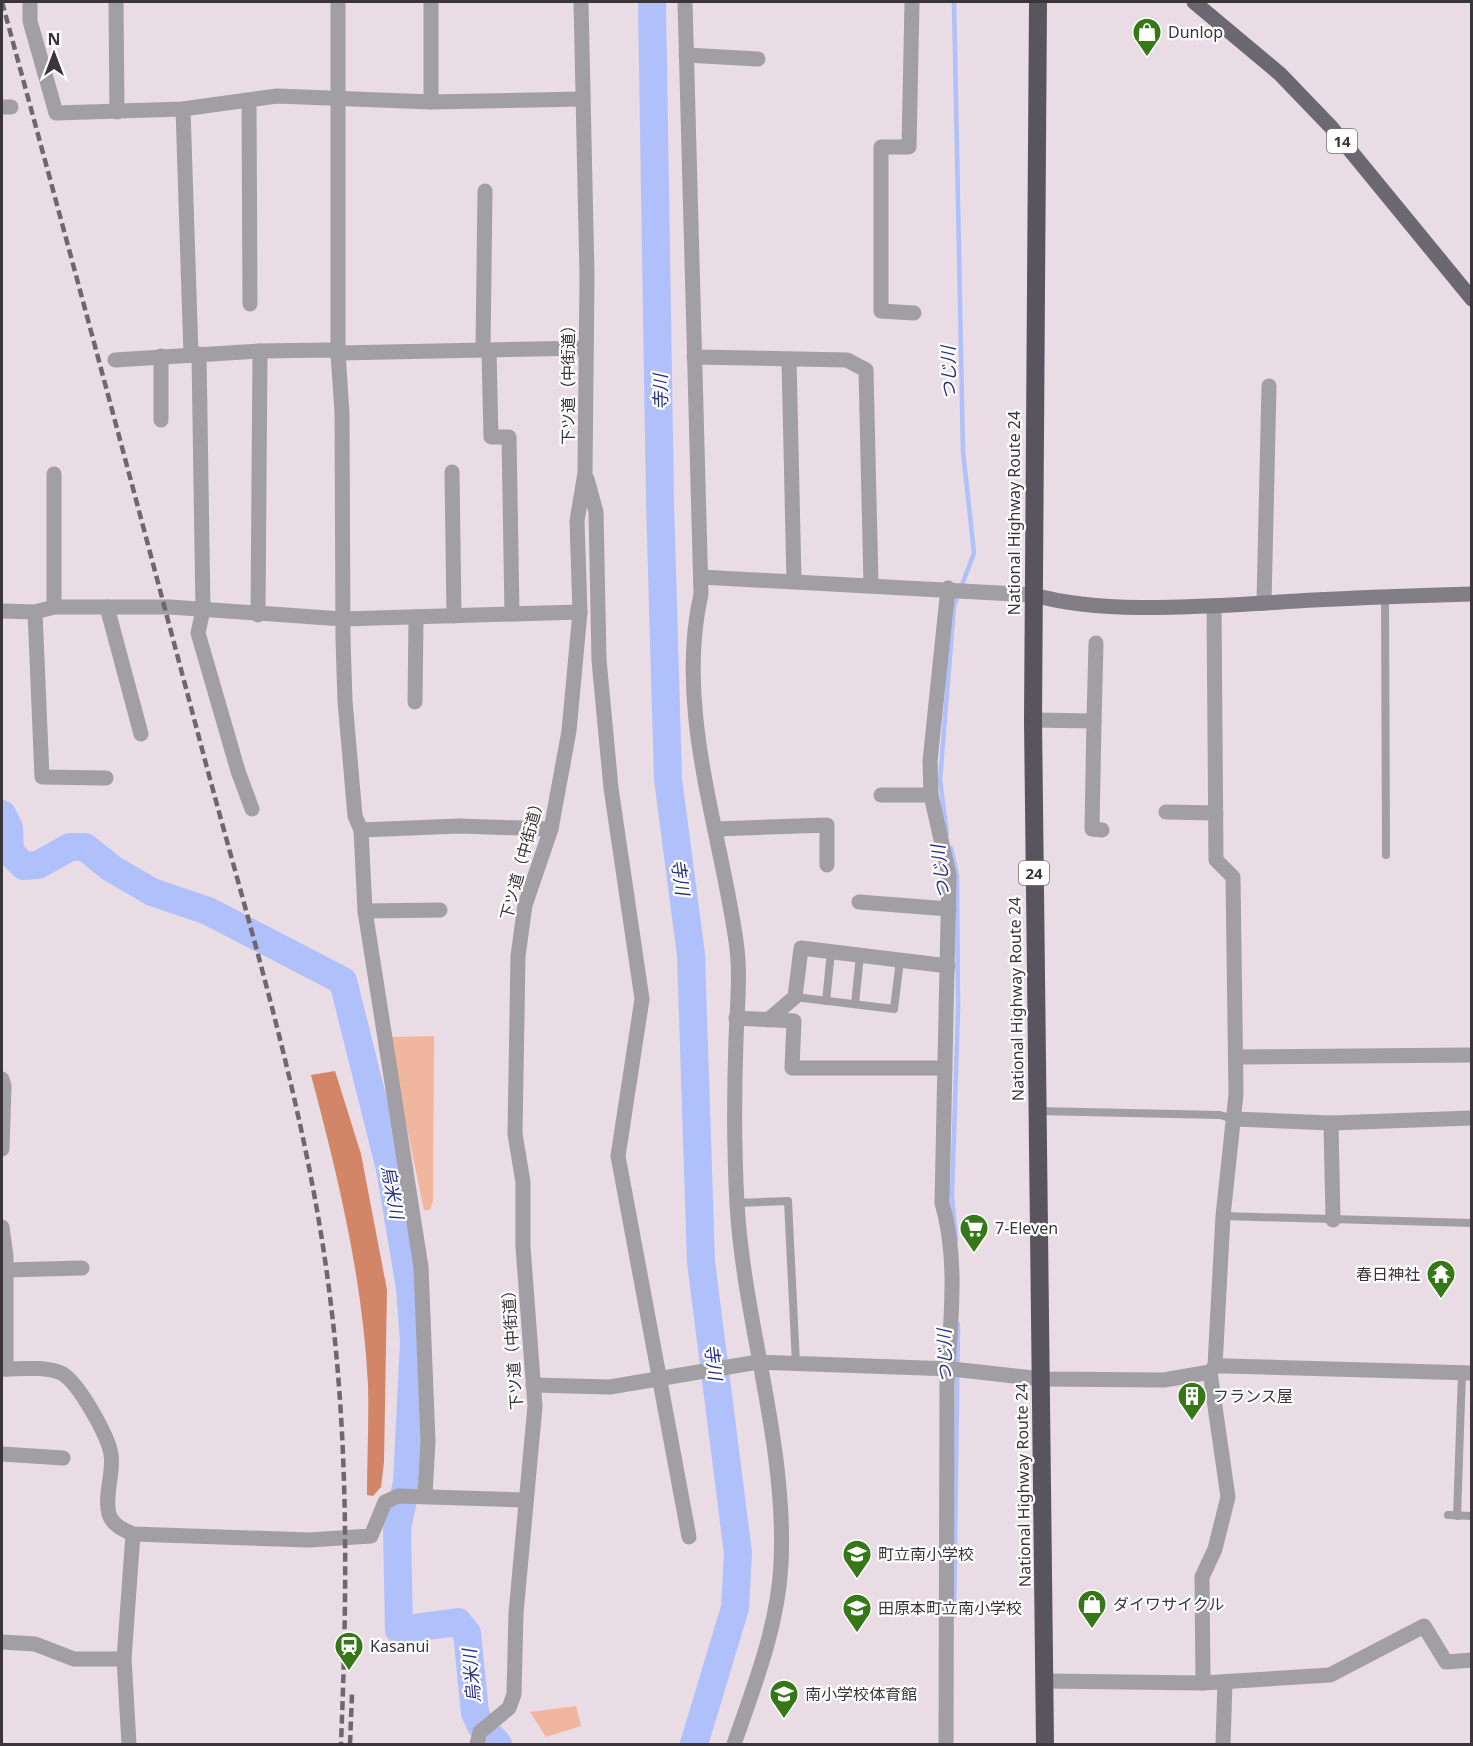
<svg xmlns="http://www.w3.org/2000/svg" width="1473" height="1746" font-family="'Noto Sans','Noto Sans JP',sans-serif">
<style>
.green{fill:#f1b69f}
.forest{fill:#d38567}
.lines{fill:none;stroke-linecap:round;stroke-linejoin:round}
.stream{stroke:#b0c0fa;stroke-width:4.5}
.river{stroke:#b0c0fa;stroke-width:28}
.lane{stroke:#a19ea4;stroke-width:8}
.street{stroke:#a19ea4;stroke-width:15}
.secondary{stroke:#827e86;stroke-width:15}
.primary{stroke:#6c6871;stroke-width:15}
.highway{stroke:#59555f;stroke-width:18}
.rail{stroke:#6f676c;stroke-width:4.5;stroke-dasharray:9 4.5;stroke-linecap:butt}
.labels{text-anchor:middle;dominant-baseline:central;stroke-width:4.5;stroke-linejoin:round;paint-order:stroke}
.shield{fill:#fff;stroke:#757274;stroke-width:1.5}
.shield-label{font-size:15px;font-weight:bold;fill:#3a3538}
.poi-label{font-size:16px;fill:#3a3538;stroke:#fff;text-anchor:start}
.street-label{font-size:16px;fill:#3a3538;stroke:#fff}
.water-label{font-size:18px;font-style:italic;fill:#283182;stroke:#fff}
</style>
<rect width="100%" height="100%" fill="#e9dce4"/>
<g class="green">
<path d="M434,1036L433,1201L430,1210H424L388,1037Z"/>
<path d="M576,1706L581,1726L546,1737L530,1712Z"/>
</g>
<path class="forest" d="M335,1071L361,1154L387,1290L384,1462L381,1487L373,1496L367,1495C367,1459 369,1422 368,1385C363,1280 338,1176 311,1075Z"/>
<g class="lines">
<g class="stream">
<path d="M947,834L940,780L954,606L974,553L963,452L954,2"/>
<path d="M951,848L957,876L958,1010L952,1196L956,1241"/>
<path d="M2,856L10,852"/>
<path d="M954,1616L958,1324"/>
</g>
<g class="river">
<path d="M652,2L660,502L668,779L691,955L701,1262L738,1553L735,1608L694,1744"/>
<path d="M2,814L9,828L10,852L24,866L38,865L70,847H85L111,868L152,892L208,911L343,981L390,1169L410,1288L414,1342L407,1482L397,1528L399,1630L458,1622L467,1633L475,1713L481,1726L498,1744"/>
</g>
<g class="lane">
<path d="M1385,596L1386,855"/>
<path d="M795,997L894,1009L900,960"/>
<path d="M826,1001L831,952"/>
<path d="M855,1004L860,955"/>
<path d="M1037,1111L1220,1115L1233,1119"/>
<path d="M737,1203L788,1201L796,1363"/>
<path d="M1223,1216L1472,1223"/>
<path d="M1448,1515L1472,1516"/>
<path d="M1457,1516L1462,1373"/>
</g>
<g class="street">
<path d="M30,2V21L56,113L183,109L277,96L431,102L582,99"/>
<path d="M116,2L117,112"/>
<path d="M338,2V353L342,413L343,639L345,701L355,816L361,830L365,911L421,1267L428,1441L425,1495"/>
<path d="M431,2V102"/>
<path d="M685,2L701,594C675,708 720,828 736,941C741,973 737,1008 736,1040C734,1095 734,1149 737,1204C744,1324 787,1443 781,1564C778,1626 754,1687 734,1744"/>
<path d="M912,2L909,147H881V311L914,313"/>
<path d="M686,55L758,59"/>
<path d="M249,101L250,304"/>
<path d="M2,107H11"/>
<path d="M183,109L191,355"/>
<path d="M483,350L485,191"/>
<path d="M489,350L491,437H509L512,613"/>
<path d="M199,354L203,610L198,633L238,771L252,809"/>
<path d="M161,356V420"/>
<path d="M694,357L847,360L866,370L871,585"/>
<path d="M789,359L794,581"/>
<path d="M115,360L260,351L330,350L338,353L586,348"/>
<path d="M452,472L454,616"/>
<path d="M587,479L596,512L599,660L611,788L642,999L618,1156L689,1537"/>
<path d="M701,577L1034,595"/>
<path d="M1264,603L1269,386"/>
<path d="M54,607V474"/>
<path d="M107,607L141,734"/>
<path d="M1214,607L1216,860L1233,877L1236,1094L1223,1216L1215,1366"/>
<path d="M2,611L35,612L54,607H170L343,619L580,612"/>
<path d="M35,612L42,777L106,778"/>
<path d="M258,615L260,351"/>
<path d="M415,702L416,617"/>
<path d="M1033,720L1094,721L1092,829L1102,830"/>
<path d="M1094,721L1096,643"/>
<path d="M881,795H931"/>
<path d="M1166,812L1216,813"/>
<path d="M716,829L827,825V865"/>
<path d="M361,830L459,826L551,829"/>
<path d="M859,902L949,909"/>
<path d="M365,911L440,910"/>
<path d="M736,1018L794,1021L792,1068H945"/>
<path d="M768,1020L795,997L801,948L948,966"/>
<path d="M1237,1057L1472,1055"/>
<path d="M2,1079L4,1086L2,1149"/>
<path d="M1233,1119L1331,1123L1472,1118"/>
<path d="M1331,1123L1333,1220"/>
<path d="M2,1227L6,1256V1369"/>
<path d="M6,1270L82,1268"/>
<path d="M2,1369C19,1369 45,1366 61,1373C78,1381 108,1436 111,1454C114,1473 104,1495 109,1514C112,1525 124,1530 133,1534L309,1540L371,1536L385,1502L398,1496L526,1500"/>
<path d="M533,1385L610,1387L758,1362L952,1369L1042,1379L1164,1380L1210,1372L1215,1366H1226L1472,1373"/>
<path d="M2,1454L63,1458"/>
<path d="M2,1642L35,1644L74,1659H124"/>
<path d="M1045,1681L1203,1683L1330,1675L1424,1626L1446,1662L1472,1660"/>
<path d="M1203,1683L1202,1577L1215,1549L1228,1497L1210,1372"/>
<path d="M129,1744L124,1659L133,1534"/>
<path d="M477,1744L480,1732L509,1708L514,1694L516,1613L535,1406L523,1247V1182L515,1134L518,956L525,905L551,829L569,731L580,612L577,521L585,473L587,276L581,2"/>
<path d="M946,1744L947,1384C950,1326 959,1260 942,1203L949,875L931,795L930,761L948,588"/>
<path d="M1223,1744L1225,1682"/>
</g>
<path class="secondary" d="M1034,595C1101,614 1195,607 1266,603C1334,598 1403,596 1472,594"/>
<path class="primary" d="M1194,2L1280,74L1331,127L1472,299"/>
<path class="highway" d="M1038,2L1033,720L1045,1744"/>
<g class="rail">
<path d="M2,2C71,255 139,510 206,764C253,940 308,1116 330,1297C349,1447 347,1594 341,1744"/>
<path d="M350,1744L352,1694"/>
</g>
</g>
<defs>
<g id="shop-pin" transform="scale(1.5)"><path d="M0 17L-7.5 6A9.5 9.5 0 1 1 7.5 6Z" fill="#367818" stroke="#fff"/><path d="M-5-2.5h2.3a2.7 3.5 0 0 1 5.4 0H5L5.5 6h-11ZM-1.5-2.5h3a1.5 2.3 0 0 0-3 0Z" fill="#fff"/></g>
<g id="supermarket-pin" transform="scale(1.5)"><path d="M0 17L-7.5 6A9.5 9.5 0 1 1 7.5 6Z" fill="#367818" stroke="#fff"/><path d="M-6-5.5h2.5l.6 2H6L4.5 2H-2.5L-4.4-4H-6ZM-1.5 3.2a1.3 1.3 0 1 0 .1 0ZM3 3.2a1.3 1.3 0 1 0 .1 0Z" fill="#fff"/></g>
<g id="temple-pin" transform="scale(1.5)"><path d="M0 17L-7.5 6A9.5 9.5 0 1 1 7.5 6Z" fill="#367818" stroke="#fff"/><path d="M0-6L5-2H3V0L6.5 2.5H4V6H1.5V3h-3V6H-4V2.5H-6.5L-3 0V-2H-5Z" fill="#fff"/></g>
<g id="building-pin" transform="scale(1.5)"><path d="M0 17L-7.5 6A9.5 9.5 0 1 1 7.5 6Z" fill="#367818" stroke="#fff"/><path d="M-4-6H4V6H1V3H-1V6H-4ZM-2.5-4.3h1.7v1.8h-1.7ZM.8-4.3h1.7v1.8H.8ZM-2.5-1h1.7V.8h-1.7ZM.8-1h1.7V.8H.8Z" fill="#fff"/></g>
<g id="school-pin" transform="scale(1.5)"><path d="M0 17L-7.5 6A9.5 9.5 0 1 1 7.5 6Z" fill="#367818" stroke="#fff"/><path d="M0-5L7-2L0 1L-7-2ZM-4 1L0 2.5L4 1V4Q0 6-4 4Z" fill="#fff"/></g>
<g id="station-pin" transform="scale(1.5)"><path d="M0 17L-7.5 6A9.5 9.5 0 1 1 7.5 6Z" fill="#367818" stroke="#fff"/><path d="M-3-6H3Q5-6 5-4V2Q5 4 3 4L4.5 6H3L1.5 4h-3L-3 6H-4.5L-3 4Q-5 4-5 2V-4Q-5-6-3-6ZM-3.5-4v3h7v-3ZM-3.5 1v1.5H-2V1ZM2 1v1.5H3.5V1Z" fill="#fff"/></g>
</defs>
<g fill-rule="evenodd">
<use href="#shop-pin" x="1147" y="32"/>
<use href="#supermarket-pin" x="974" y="1228"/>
<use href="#temple-pin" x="1441" y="1274"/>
<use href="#building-pin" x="1192" y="1396"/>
<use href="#school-pin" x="857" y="1554"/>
<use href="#shop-pin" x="1092" y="1604"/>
<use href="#school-pin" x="857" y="1608"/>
<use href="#station-pin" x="349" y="1646"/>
<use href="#school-pin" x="784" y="1694"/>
</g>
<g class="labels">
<g class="shield">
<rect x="1327" y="129" width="30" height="24" rx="4.5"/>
<rect x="1019" y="861" width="30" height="24" rx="4.5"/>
</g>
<g class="shield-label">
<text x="1342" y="141">14</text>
<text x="1034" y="873">24</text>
</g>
<g class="poi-label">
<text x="1168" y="32">Dunlop</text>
<text x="995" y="1228">7-Eleven</text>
<text x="1420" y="1274" text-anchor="end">春日神社</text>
<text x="1213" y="1396">フランス屋</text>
<text x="878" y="1554">町立南小学校</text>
<text x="1113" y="1604">ダイワサイクル</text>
<text x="878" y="1608">田原本町立南小学校</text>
<text x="370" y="1646">Kasanui</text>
<text x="805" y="1694">南小学校体育館</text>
</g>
<g class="street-label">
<text transform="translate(568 381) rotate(-90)">下ツ道（中街道）</text>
<text transform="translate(1014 513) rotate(-90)">National Highway Route 24</text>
<text transform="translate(522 858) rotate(-75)">下ツ道（中街道）</text>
<text transform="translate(1016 999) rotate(-91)">National Highway Route 24</text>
<text transform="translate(512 1346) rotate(-94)">下ツ道（中街道）</text>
<text transform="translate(1023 1485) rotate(-91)">National Highway Route 24</text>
</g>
<g class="water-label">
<text transform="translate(948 373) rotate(-91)">つじ川</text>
<text transform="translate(660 392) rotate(-91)">寺川</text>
<text transform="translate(940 872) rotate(-96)">つじ川</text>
<text transform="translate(681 877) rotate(82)">寺川</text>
<text transform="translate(393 1192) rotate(80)">烏米川</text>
<text transform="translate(944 1356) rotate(-91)">つじ川</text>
<text transform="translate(714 1362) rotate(83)">寺川</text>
<text transform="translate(471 1676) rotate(-95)">烏米川</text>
</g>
</g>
<rect width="1473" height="1746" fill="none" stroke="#3a3538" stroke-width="6"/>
<g transform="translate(54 54)" stroke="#ffffff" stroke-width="4.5" paint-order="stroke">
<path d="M0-4.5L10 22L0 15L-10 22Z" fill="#3a3538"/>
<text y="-9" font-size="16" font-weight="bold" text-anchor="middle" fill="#3a3538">N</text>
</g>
</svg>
